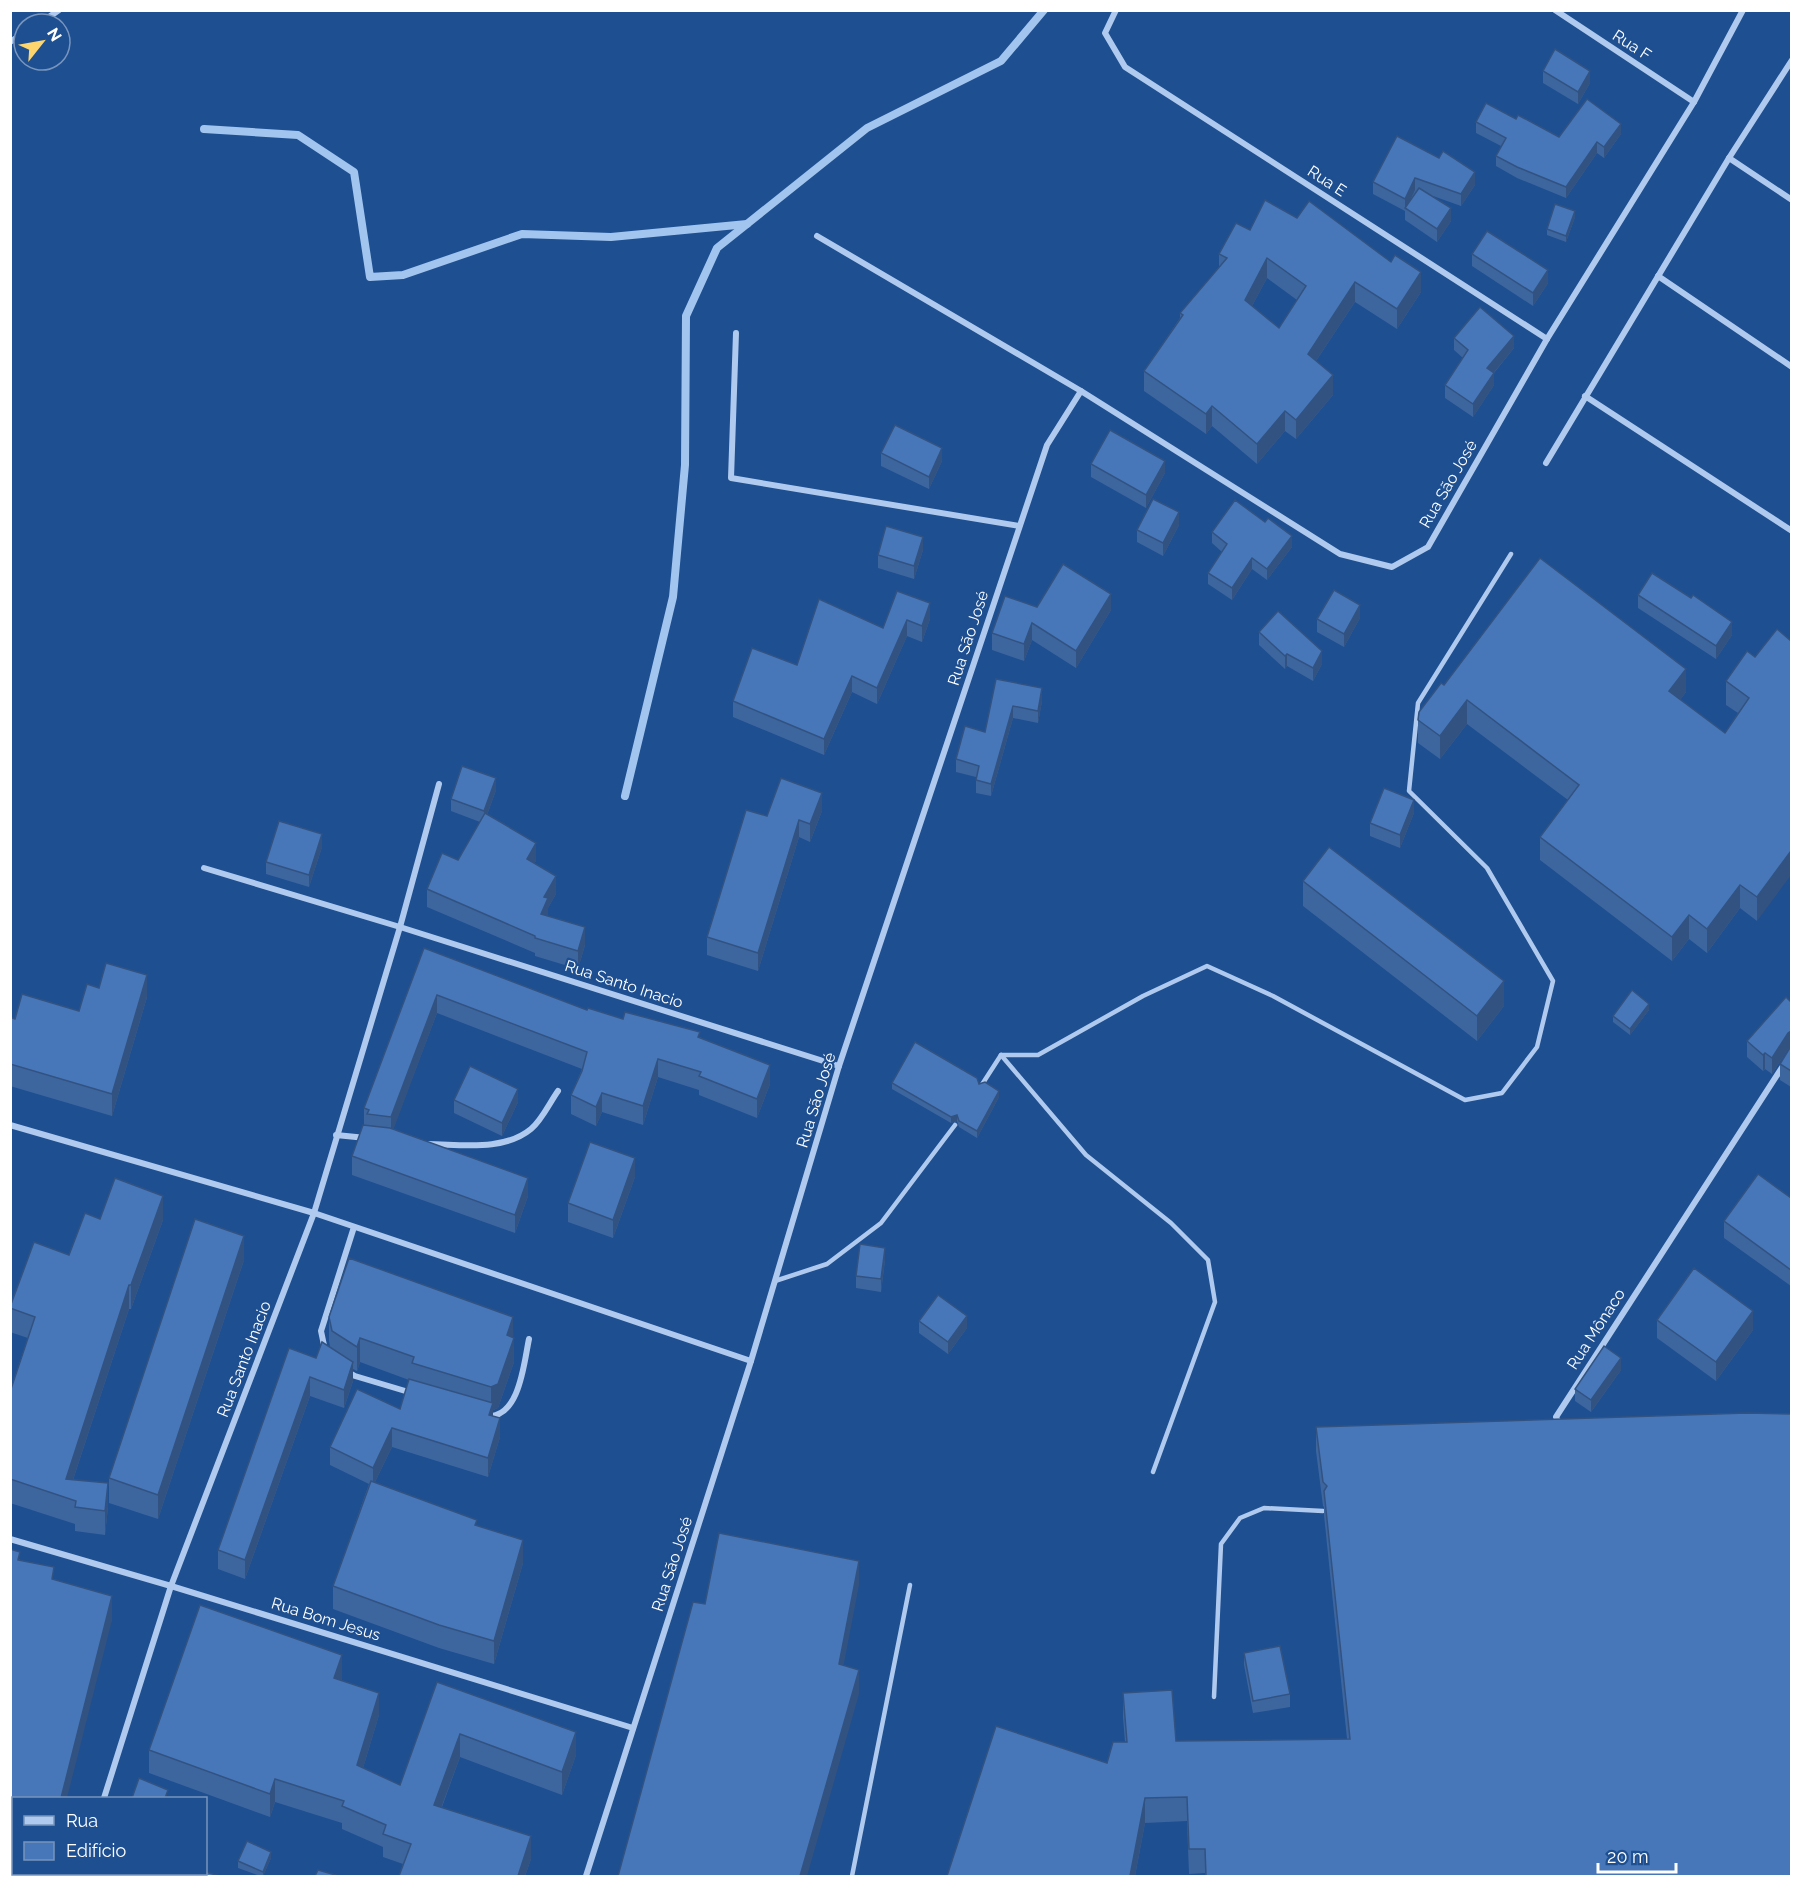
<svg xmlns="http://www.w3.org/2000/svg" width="1802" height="1887" font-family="Raleway,sans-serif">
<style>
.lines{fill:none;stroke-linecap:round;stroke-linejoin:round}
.stream{stroke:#a2c5ef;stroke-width:8}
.lane{stroke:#afcaee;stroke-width:4.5}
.street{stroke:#afcaee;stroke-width:6}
.wall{fill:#3d669f;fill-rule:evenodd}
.shaded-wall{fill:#325382}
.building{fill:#4777b9;stroke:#325382;stroke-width:1.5;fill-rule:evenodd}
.labels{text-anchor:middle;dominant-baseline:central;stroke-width:4.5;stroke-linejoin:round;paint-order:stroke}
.street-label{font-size:16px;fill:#fff;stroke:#1e4f91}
</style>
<rect width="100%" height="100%" fill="#1e4f91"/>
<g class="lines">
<g class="stream">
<path d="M204,129L298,135L354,172L370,277L403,275L522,234L611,237L747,224"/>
<path d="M625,796L673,597L685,465L686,316L717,248L867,128L1001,61L1044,10"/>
</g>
<g class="lane">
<path d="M1001,1055L1086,1155L1171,1223L1208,1260L1215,1302L1153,1472"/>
<path d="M981,1086L1001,1055H1038L1143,996L1207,966L1273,996L1465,1100L1502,1093L1537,1047L1553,981L1487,868L1409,791L1418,703L1511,554"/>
<path d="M775,1281L827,1264L881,1223L955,1125"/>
<path d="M1214,1697L1221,1544L1240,1518L1264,1508L1323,1511"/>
<path d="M852,1876L910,1585"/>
</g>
<g class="street">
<path d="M1116,10L1105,33L1125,67L1547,339"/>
<path d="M1555,10L1694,102"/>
<path d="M39,24L59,10"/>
<path d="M10,42L24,33"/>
<path d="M1729,158L1792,200"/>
<path d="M817,236L1081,391"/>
<path d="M1658,276L1792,367"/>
<path d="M736,333L731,478L1019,526"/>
<path d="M1585,396L1792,531"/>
<path d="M1546,463L1729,158L1792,60"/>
<path d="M204,868L400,927L839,1066"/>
<path d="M10,1125L314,1213L751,1361"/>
<path d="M336,1135L366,1138"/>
<path d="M427,1144C460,1144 503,1152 531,1129C542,1120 550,1102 558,1091"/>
<path d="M325,1350L321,1331L354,1227"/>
<path d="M348,1372L355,1376L412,1393"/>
<path d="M488,1416C520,1417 524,1362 529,1339"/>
<path d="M1560,1425L1556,1417L1792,1052"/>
<path d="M10,1539L171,1586L633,1728"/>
<path d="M104,1798L171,1586L314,1213L400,927L439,784"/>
<path d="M79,1876L80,1874"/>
<path d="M586,1876L751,1361L839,1066L1047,445L1081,391L1340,554L1392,567L1428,547L1547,339L1694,102L1743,10"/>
</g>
</g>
<g class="wall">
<path d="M1543,71L1590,83L1578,104L1543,83Z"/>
<path d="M1516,119L1559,137L1621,134L1604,158L1597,153L1566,198L1517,178L1496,166V156L1501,146L1476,133V122Z"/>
<path d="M1397,136L1475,185L1461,206L1433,196L1451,221L1437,242L1405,220V211L1373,194V182Z"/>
<path d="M1575,217L1566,242L1547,235V229Z"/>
<path d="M1250,230L1421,292L1397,329L1355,302L1316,361L1333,395L1296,439L1285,431L1257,464L1212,426L1206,434L1144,391V371L1180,318V313L1219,267V254ZM1267,278L1297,300L1279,328L1252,306Z"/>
<path d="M1472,254L1548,283L1533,306L1472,266Z"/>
<path d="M1454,338L1514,348L1494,373V385L1473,417L1445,398V385L1463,358L1454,350Z"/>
<path d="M881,453L942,461L929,489L881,466Z"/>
<path d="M1091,464L1165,473L1146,508L1091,477Z"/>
<path d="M1179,525L1163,556L1137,542V530Z"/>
<path d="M1212,532L1292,547L1267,580L1252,569L1232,600L1208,584V573L1222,552L1212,543Z"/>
<path d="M923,550L914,579L878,568V555Z"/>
<path d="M897,591L930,619L922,642L907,636L877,704L852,692L824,755L733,717V701L797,665L883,628Z"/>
<path d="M1638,595L1732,635L1716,659L1638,608Z"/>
<path d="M1037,607L1111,610L1076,668L1032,640L1024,661L992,650V633Z"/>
<path d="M1360,618L1344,647L1317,632V619Z"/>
<path d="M1777,629L1757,921L1740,908L1707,953L1689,939L1672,961L1540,860V837L1568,800L1467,724L1440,759L1418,743V720L1444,685L1686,692L1680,700L1725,733L1738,713L1726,705V681L1755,657Z"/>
<path d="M1259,632L1322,664L1313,681L1287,666L1285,669L1259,645Z"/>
<path d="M996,679L1042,701L1038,723L1013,718L991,796L976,793V777L956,772V759L985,732Z"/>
<path d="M496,790L487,815L536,861L534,863L556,894L548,908V916L585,945L578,969L535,956V953L427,907V889L458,860L480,822L451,811V799Z"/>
<path d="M822,811L810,842L799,837L758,971L707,955V937L767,816Z"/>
<path d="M1414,813L1400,848L1370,836V823Z"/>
<path d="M322,847L309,887L266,874V862Z"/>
<path d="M1303,881L1504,1006L1477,1041L1303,906Z"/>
<path d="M424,948L587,1010L700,1037L770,1084L757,1118L699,1095V1090L658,1077L643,1125L602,1112L596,1126L571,1114V1095L582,1069L437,1013L393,1129L528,1196L515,1233L352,1175V1156L364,1125V1108Z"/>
<path d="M99,988L147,997L112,1116L10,1086V1017L15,1019L79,1011Z"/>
<path d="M1791,1002V1087L1780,1080V1064L1791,1047L1788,1049L1772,1074L1765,1069L1763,1071L1747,1057V1041Z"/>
<path d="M1649,1010L1630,1035L1613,1022V1016Z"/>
<path d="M892,1083L979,1084L999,1097L977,1138L959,1127L957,1121L951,1123L892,1089Z"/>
<path d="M454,1100L518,1102L502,1136L454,1113Z"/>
<path d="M635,1177L613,1238L568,1222V1203Z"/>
<path d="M1791,1198V1286L1724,1238V1221Z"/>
<path d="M100,1219L163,1220L131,1309H129L73,1480L108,1507L105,1535L75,1531V1524L10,1503V1392L28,1338L10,1332V1307L69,1255Z"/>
<path d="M244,1260L158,1519L109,1503V1478Z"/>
<path d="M885,1260L881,1292L856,1288V1276Z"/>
<path d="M329,1317L513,1338L514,1362L498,1408L493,1410V1416L500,1437L488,1477L392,1447L375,1482L477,1526L523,1563L494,1664L439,1648L333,1609V1586L369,1484L330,1465V1447L400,1409L409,1380L360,1362L357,1371L353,1369V1381L344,1408L310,1396L245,1579L218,1569V1550L316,1358L330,1347L329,1341Z"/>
<path d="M1657,1320L1753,1330L1716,1381L1657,1338Z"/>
<path d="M919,1321L967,1328L948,1354L919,1333Z"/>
<path d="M1621,1370L1591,1412L1575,1401V1389Z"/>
<path d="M1316,1427L1791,1876H1205V1873L1189,1874L1187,1821L1145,1823L1135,1876H947L1107,1763L1125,1742L1123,1717V1693L1176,1741L1347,1739L1324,1515V1507L1323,1506L1316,1451Z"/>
<path d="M10,1549L20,1560L54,1580L112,1620L14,1798V1873L10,1872Z"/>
<path d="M1244,1653L1290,1694V1707L1253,1713L1244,1665Z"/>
<path d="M342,1678L341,1681L379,1715L363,1768L400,1785L437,1682L576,1755L562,1795L460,1757L442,1807L531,1859L525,1876H399L403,1864L383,1857V1847L342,1829V1823L275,1802L270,1817L149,1773V1750Z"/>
<path d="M271,1858L263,1876H260L238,1868V1861Z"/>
<path d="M15,1874H48L47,1876H27Z"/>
</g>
<g class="shaded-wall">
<path d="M1590,71V83L1578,104V92Z"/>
<path d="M1621,124V134L1604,158V147Z"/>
<path d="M1597,142V153L1566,198V187Z"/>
<path d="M1475,172V185L1461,206V194Z"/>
<path d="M1415,178V190L1406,209L1405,208V199Z"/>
<path d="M1451,208V221L1437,242V229Z"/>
<path d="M1575,211V217L1566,242V236Z"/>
<path d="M1267,258V278L1245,319V300Z"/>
<path d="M1548,270V283L1533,306V293Z"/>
<path d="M1421,272V292L1397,329V309Z"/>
<path d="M1355,282V302L1308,373V354Z"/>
<path d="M1514,336V348L1487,381V368Z"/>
<path d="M1494,373V385L1473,417V404Z"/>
<path d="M1333,375V395L1296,439V420Z"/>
<path d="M1212,406V426L1206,434V414Z"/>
<path d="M1285,411V431L1257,464V444Z"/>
<path d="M942,448V461L929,489V477Z"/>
<path d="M1165,461V473L1146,508V495Z"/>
<path d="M1179,512V525L1163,556V543Z"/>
<path d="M1292,536V547L1267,580V569Z"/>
<path d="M923,537V550L914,579V566Z"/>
<path d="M1252,558V569L1232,600V588Z"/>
<path d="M1111,594V610L1076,668V651Z"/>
<path d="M930,603V619L922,642V626Z"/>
<path d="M1360,605V618L1344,647V634Z"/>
<path d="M907,620V636L877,704V688Z"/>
<path d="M1732,622V635L1716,659V646Z"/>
<path d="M1032,623V640L1024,661V644Z"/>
<path d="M1322,651V664L1313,681V668Z"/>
<path d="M1287,654V666L1285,669V656Z"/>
<path d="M1686,669V692L1669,715V691Z"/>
<path d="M852,676V692L824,755V739Z"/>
<path d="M1042,688V701L1038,723V711Z"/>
<path d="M1467,700V724L1440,759V736Z"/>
<path d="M1013,706V718L991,796V784Z"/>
<path d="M496,778V790L484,823V811Z"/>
<path d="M822,793V811L810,842V824Z"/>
<path d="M1414,800V813L1400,848V835Z"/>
<path d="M799,820V837L758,971V953Z"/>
<path d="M322,834V847L309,887V875Z"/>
<path d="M536,843V861L527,876V859Z"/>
<path d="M1791,851V875L1757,921V897Z"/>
<path d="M556,876V894L548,908V916L541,914L544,897Z"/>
<path d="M1740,885V908L1707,953V929Z"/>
<path d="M1689,915V939L1672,961V937Z"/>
<path d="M585,927V945L578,969V951Z"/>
<path d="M147,975V997L112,1116V1094Z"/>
<path d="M1504,981V1006L1477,1041V1016Z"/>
<path d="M437,995V1013L391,1136V1117Z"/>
<path d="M1649,1004V1010L1630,1035V1029Z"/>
<path d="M1791,1031V1047L1788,1049L1772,1074V1058L1788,1033Z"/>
<path d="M1765,1053V1069L1763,1071V1055Z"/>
<path d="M658,1059V1077L643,1125V1106Z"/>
<path d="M770,1065V1084L757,1118V1099Z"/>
<path d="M518,1089V1102L502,1136V1123Z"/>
<path d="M999,1091V1097L977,1138V1131Z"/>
<path d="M602,1093V1112L596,1126V1107Z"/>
<path d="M957,1115V1121L951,1123V1117Z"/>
<path d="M635,1158V1177L613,1238V1220Z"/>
<path d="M528,1178V1196L515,1233V1215Z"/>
<path d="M163,1196V1220L131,1309V1285Z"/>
<path d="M244,1236V1260L158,1519V1495Z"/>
<path d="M885,1248V1260L881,1292V1279Z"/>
<path d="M129,1285V1309L67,1498L66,1479Z"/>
<path d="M1753,1311V1330L1716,1381V1362Z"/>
<path d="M967,1316V1328L948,1354V1342Z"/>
<path d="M513,1317L514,1362L498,1408L493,1410V1422L489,1415L491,1410V1387Z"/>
<path d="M360,1338V1362L357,1371V1347Z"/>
<path d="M1621,1358V1370L1591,1412V1400Z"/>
<path d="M353,1362V1381L344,1408V1390Z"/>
<path d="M310,1377V1396L245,1579V1560Z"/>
<path d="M500,1418V1437L488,1477V1458Z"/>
<path d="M392,1428V1447L373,1486V1468Z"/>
<path d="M108,1483V1507L105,1535V1511Z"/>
<path d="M523,1540V1563L494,1664V1641Z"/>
<path d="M859,1561V1585L839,1689V1664Z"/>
<path d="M112,1596V1620L67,1798H61Z"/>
<path d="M342,1655V1678L334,1701V1678Z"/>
<path d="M859,1670V1694L807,1876H800Z"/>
<path d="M379,1693V1715L357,1788V1765Z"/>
<path d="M576,1732V1755L562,1795V1772Z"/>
<path d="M460,1734V1757L434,1827V1805Z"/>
<path d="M275,1779V1802L270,1817V1794Z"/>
<path d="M1145,1798V1823L1135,1876H1130Z"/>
<path d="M531,1836V1859L525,1876H518Z"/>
<path d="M271,1852V1858L263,1876V1872Z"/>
</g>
<g class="building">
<path d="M1555,49L1590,71L1578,92L1543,71Z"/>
<path d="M1587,99L1621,124L1604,147L1597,142L1566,187L1517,167L1496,156L1506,138L1476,122L1486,103L1516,119L1518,115L1559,137Z"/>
<path d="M1397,136L1439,158L1443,151L1475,172L1461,194L1415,178L1405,199L1373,182Z"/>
<path d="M1419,188L1451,208L1437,229L1405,208Z"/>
<path d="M1265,200L1297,218L1309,201L1391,262L1395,255L1421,272L1397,309L1355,282L1308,354L1333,375L1296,420L1285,411L1257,444L1212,406L1206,414L1144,371L1183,315L1180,313L1227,258L1219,254L1236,223L1250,230ZM1267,258L1306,286L1279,328L1245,300Z"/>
<path d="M1555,204L1575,211L1566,236L1547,229Z"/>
<path d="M1487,231L1548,270L1533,293L1472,254Z"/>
<path d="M1480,307L1514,336L1487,368L1494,373L1473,404L1445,385L1468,350L1454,338Z"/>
<path d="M895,425L942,448L929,477L881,453Z"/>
<path d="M1110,430L1165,461L1146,495L1091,464Z"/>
<path d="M1153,499L1179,512L1163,543L1137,530Z"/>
<path d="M1235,500L1265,522L1268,518L1292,536L1267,569L1252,558L1232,588L1208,573L1227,544L1212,532Z"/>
<path d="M886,526L923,537L914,566L878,555Z"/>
<path d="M1540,558L1686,669L1669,691L1725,733L1749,698L1726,681L1747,651L1755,657L1777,629L1791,641V851L1757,897L1740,885L1707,929L1689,915L1672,937L1540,837L1579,785L1467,700L1440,736L1418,720L1419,712L1441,683L1444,685Z"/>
<path d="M1063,564L1111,594L1076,651L1032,623L1024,644L992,633L1005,596L1037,607Z"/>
<path d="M1652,573L1691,598L1693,595L1732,622L1716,646L1638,595Z"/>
<path d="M1334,590L1360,605L1344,634L1317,619Z"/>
<path d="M897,591L930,603L922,626L907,620L877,688L852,676L824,739L733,701L752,648L797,665L819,599L883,628Z"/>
<path d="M1278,611L1322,651L1313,668L1287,654L1285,656L1259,632Z"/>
<path d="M996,679L1042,688L1038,711L1013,706L991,784L976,780L979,766L956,759L965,726L985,732Z"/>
<path d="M462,766L496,778L484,811L451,799Z"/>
<path d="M781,778L822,793L810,824L799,820L758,953L707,937L746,810L767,816Z"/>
<path d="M1384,788L1414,800L1400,835L1370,823Z"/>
<path d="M485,813L536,843L527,859L556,876L544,897L548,898L541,914L585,927L578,951L535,938V936L427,889L442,853L458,860Z"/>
<path d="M279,821L322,834L309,875L266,862Z"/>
<path d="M1329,847L1504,981L1477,1016L1303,881Z"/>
<path d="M424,948L587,1010L588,1008L623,1019L625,1012L700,1032L698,1037L770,1065L757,1099L699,1076L701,1072L658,1059L643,1106L602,1093L596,1107L571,1095L582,1071L587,1052L437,995L391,1117L367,1114L369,1110L364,1108Z"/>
<path d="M106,963L147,975L112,1094L10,1064V1017L15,1019L22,994L79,1011L87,984L99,988Z"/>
<path d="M1632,990L1649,1004L1630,1029L1613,1016Z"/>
<path d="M1786,997L1791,1002V1031L1788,1033L1772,1058L1765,1053L1763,1055L1747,1041Z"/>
<path d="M915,1042L977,1078L979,1084L985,1082L999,1091L977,1131L959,1121L957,1115L951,1117L892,1083Z"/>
<path d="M1791,1046V1071L1780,1064Z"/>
<path d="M470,1066L518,1089L502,1123L454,1100Z"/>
<path d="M363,1125L390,1128L528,1178L515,1215L352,1156Z"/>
<path d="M590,1142L635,1158L613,1220L568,1203Z"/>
<path d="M1758,1174L1791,1198V1270L1724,1221Z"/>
<path d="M115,1178L163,1196L131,1285H129L66,1479L108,1483L105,1511L75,1507L76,1501L10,1479V1392L35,1317L10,1308V1307L34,1242L69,1255L85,1213L100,1219Z"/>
<path d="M195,1219L244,1236L158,1495L109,1478Z"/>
<path d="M860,1244L885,1248L881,1279L856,1276Z"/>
<path d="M349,1258L513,1317L507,1335L514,1338L498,1384L491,1387L412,1363L414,1357L360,1338L357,1347L332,1331L329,1317Z"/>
<path d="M1694,1268L1753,1311L1716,1362L1657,1320Z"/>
<path d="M938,1295L967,1316L948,1342L919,1321Z"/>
<path d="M322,1342L353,1362L344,1390L310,1377L245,1560L218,1550L289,1348L316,1358Z"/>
<path d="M1604,1346L1621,1358L1591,1400L1575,1389Z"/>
<path d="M409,1379L493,1403L489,1415L500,1418L488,1458L392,1428L373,1468L330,1447L357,1389L400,1409Z"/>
<path d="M1747,1413L1791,1414V1876H1206L1205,1849H1189L1187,1797L1145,1798L1130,1876H947L996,1726L1107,1763L1113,1742H1127L1123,1693L1172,1690L1176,1741L1350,1739L1324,1491L1327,1486L1323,1482L1316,1427Z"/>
<path d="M371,1481L477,1520L475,1525L523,1540L494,1641L439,1625L333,1586Z"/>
<path d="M719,1533L859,1561L839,1664L859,1670L800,1876H618L693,1602L705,1604Z"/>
<path d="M10,1549L20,1552L18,1560L54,1567L52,1579L112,1596L61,1798H14V1849L10,1848Z"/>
<path d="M200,1605L342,1655L334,1678L379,1693L357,1765L400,1785L437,1682L576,1732L562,1772L460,1734L434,1805L531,1836L518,1876H399L411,1844L383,1834L386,1825L342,1806L344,1801L275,1779L270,1794L149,1750Z"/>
<path d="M1280,1646L1290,1694L1253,1701L1244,1653Z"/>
<path d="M139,1778L168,1790L165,1798H132Z"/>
<path d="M247,1841L271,1852L263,1872L238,1861Z"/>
<path d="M318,1870L339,1876H315Z"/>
<path d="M206,1872L219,1876H98L99,1874H206Z"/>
</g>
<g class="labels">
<g class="street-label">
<text transform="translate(1632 45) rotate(33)">Rua F</text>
<text transform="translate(1327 181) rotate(33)">Rua E</text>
<text transform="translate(1448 484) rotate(-60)">Rua São José</text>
<text transform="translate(968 638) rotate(-72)">Rua São José</text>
<text transform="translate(624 984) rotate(18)">Rua Santo Inacio</text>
<text transform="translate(816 1100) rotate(-73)">Rua São José</text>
<text transform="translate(1596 1329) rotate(-57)">Rua Mônaco</text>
<text transform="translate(244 1359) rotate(-69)">Rua Santo Inacio</text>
<text transform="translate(672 1564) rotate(-72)">Rua São José</text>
<text transform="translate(326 1619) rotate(17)">Rua Bom Jesus</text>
</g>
</g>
<rect width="1802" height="1887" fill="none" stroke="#ffffff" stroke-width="24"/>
<rect x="12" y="1797" width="195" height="78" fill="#1e4f91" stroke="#7895bd" stroke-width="1.5"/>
<rect x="24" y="1816" width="30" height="9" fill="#afcaee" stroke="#7895bd" stroke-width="1.5"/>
<text x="66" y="1827" font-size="18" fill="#ffffff">Rua</text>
<rect x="24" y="1842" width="30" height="18" fill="#4777b9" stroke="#7895bd" stroke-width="1.5"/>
<text x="66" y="1857" font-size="18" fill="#ffffff">Edifício</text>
<g transform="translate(42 42) rotate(59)"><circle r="28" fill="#1e4f91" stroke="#7895bd" stroke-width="1.5"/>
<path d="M0-4.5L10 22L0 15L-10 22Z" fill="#fcd56e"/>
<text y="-9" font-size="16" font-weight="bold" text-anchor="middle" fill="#ffffff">N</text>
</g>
<path d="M1598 1863v9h78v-9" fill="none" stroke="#ffffff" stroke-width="3"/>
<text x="1607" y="1863" font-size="18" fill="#ffffff" stroke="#1e4f91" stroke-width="4.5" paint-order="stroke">20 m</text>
</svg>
